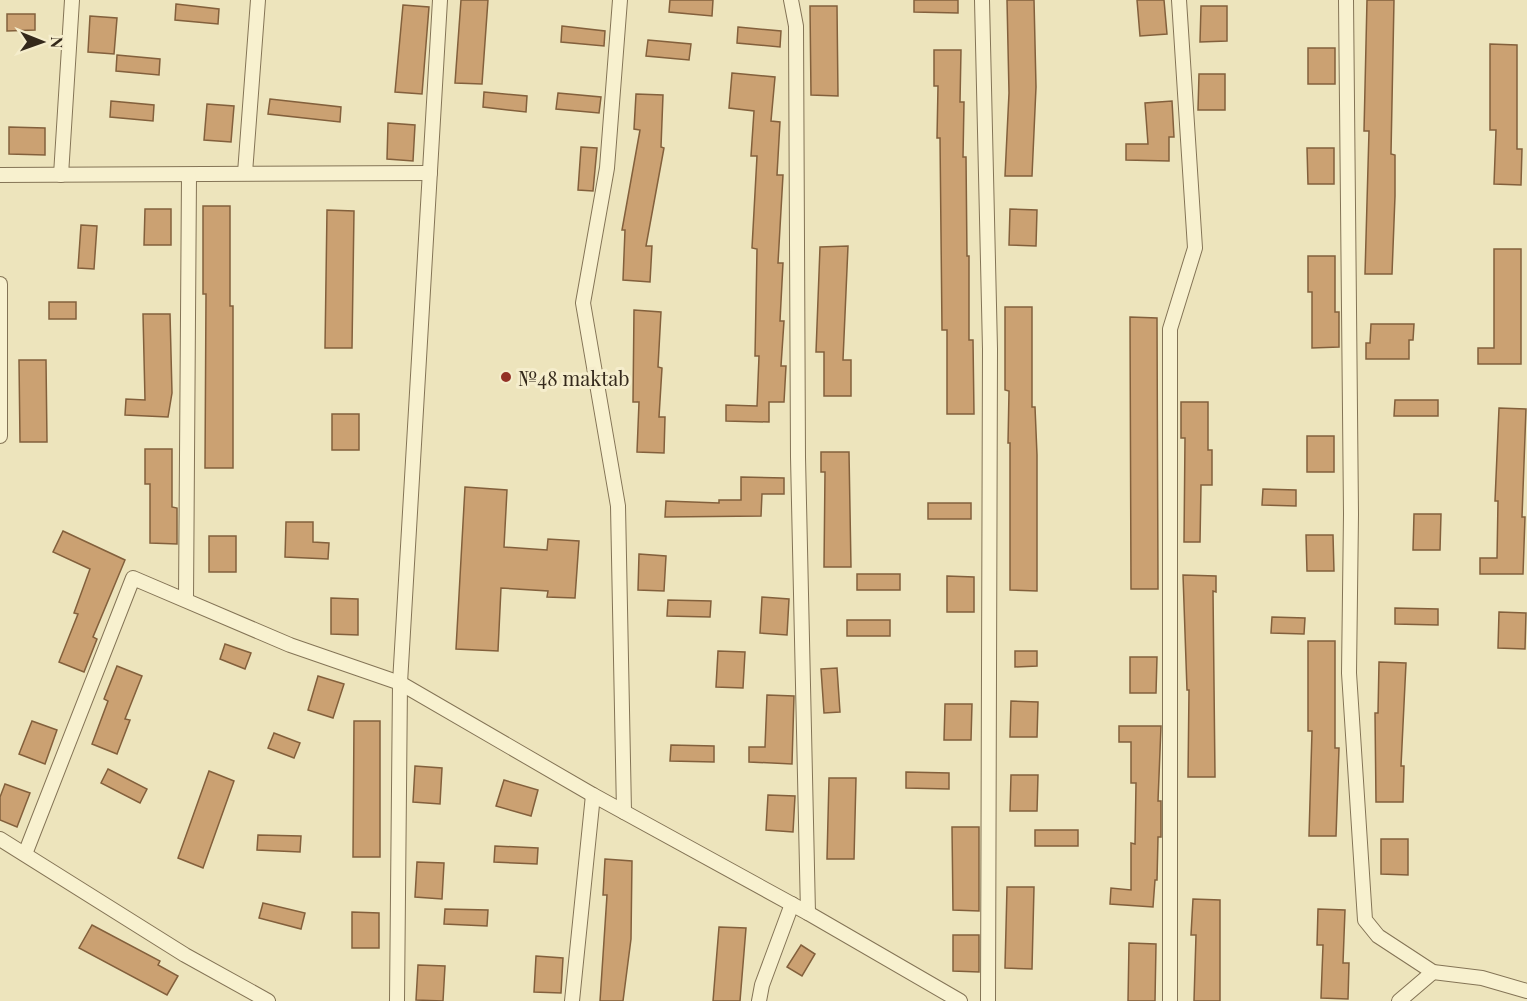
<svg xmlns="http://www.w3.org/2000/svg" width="1527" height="1001" font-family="'Playfair Display',serif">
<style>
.building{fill:#cba172;stroke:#83603c;stroke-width:1.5}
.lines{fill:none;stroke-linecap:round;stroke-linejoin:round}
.street-casing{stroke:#847456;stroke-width:16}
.street{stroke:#f8f1cf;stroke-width:14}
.poi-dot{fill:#933126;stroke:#f5edcc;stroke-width:2}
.labels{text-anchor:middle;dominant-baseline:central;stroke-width:6;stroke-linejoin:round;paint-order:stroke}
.poi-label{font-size:20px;fill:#34291b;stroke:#f5edcc;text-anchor:start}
</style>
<rect width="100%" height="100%" fill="#ede4bc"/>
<g class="building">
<path d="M461,0H488L482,84L455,83Z"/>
<path d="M670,0H713L712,16L669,12Z"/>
<path d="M914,0H958V13L914,12Z"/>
<path d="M1007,0H1034L1036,87L1032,176H1005L1009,93Z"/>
<path d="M1137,0H1164L1167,34L1140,36Z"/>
<path d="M1367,0H1394L1391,154L1395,155V196L1392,274H1365L1369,131H1364Z"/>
<path d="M176,4L219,9L218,24L175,20Z"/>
<path d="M403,5L429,7L422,94L395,92Z"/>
<path d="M810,6H837L838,96L811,95Z"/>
<path d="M1201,6H1227V41L1200,42Z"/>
<path d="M7,14H35V30L7,31Z"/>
<path d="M90,16L117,18L114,54L88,52Z"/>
<path d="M562,26L605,31L604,46L561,42Z"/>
<path d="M738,27L781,31L780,47L737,43Z"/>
<path d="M648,40L691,44L689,60L646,56Z"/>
<path d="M1490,44L1517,45V149H1522L1521,185L1494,184L1496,130H1490Z"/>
<rect x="1308" y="48" width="27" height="36"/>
<path d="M934,50H961L960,102H964L963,157H966L967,256H969V340H973L974,414H947V330H942L940,138H937L938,86H934Z"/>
<path d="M117,55L160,59L159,75L116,71Z"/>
<path d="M732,73L775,77L771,121L780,122L777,175H783L778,263H783L780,321H784L781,366H786L784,402H769V422L726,421V405L757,406L759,356H755L757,249L752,248L757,156H751L754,111L729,108Z"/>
<path d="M1199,74H1225V110H1198Z"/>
<path d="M484,92L527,96L526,112L483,107Z"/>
<path d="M558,93L601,97L599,113L556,109Z"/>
<path d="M636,94L663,95L661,147L664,148L646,246H652L650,282L623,280L625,230H622L640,130L634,129Z"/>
<path d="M270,99L341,107L340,122L268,114Z"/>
<path d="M111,101L154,105L153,121L110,117Z"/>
<path d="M1172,101L1174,137H1169V161L1126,160V144H1148L1145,103Z"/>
<path d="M207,104L234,106L231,142L204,140Z"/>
<path d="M388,123L415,125L413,161L387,159Z"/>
<path d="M9,127L45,128V155L9,154Z"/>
<path d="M581,147L597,148L593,191L578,190Z"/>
<path d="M1307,148H1334V184H1308Z"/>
<path d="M203,206H230V306H233V468H205L206,294H203Z"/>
<path d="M145,209H171V245H144Z"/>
<path d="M1010,209L1037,210L1036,246L1009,245Z"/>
<path d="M327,210L354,211L352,348H325Z"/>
<path d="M81,225L97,226L94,269L78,268Z"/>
<path d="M848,246L843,360H851V396H824V352H816L820,247Z"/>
<path d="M1494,249H1521V364H1478V348H1494Z"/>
<path d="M1308,256H1335V312H1339V347L1312,348V292H1308Z"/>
<rect x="49" y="302" width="27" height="17"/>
<path d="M1005,307H1032V407H1035L1037,455V591L1010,590V443H1008L1009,391L1005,390Z"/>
<path d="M634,310L661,312L658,367L662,368L659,417H665L664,453L637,452L639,402H633Z"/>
<path d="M143,314H170L172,393L168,417L125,415L126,399L145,400Z"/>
<path d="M1130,317L1157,318L1158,589H1131Z"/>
<path d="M1371,324H1414L1413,340H1409V359H1366V343H1370Z"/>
<path d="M19,360H46L47,442H20Z"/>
<path d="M1395,400H1438V416H1394Z"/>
<path d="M1181,402H1208V450H1212V485H1201L1200,542H1184L1185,438H1181Z"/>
<path d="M1499,408L1526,409L1522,517H1525L1523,574H1480V558H1497L1498,501H1495Z"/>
<rect x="332" y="414" width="27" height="36"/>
<rect x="1307" y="436" width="27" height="36"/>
<path d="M145,449H172V507L177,508V544L150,543V484H145Z"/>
<path d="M821,452H849L851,567H824L825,472H821Z"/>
<path d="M741,477L784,478V494H762L761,516L665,517L666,501L719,503V500H741Z"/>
<path d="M465,487L507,490L504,547L547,550L548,539L579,541L575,598L547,597L548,591L501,588L498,651L456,649Z"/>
<path d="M1263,489L1296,490V506L1262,505Z"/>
<rect x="928" y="503" width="43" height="16"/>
<path d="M1414,514H1441L1440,550H1413Z"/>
<path d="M286,522H313V542L329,543L328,559L285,557Z"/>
<path d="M63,531L125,560L93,637L97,639L84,672L59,662L78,614L74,613L90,569L53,552Z"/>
<path d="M1306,535H1333L1334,571H1307Z"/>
<rect x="209" y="536" width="27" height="36"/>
<path d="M639,554L666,556L664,591L638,590Z"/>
<rect x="857" y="574" width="43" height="16"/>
<path d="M1183,575L1216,576V592L1213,591L1215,777H1188L1189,690H1187Z"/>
<path d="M947,576L974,577V612H947Z"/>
<path d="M762,597L789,599L787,635L760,633Z"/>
<path d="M331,598L358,599V635L331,634Z"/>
<path d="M668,600L711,601L710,617L667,616Z"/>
<path d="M1395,608L1438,609V625L1395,624Z"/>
<path d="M1499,612L1526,613L1525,649L1498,648Z"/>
<path d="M1272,617L1305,618L1304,634L1271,633Z"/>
<rect x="847" y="620" width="43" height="16"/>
<path d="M1308,641H1335V748H1339L1336,836H1309L1312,731H1308Z"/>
<path d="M225,644L251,653L245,669L220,659Z"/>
<path d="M718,651L745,652L743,688L716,687Z"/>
<path d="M1015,651H1037V666L1015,667Z"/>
<path d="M1130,657H1157L1156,693H1130Z"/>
<path d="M1379,662L1406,663L1401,766H1404L1403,802H1376L1375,713H1378Z"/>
<path d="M117,666L142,676L125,719L130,720L117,754L92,744L108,701L104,699Z"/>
<path d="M837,668L840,712L824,713L821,669Z"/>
<path d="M318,676L344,684L333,718L308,710Z"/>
<path d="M767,695L794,696L792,764L749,762V747H765Z"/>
<path d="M1011,701L1038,702L1037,737H1010Z"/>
<path d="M945,704H972L971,740H944Z"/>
<path d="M32,721L57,730L45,764L19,754Z"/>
<path d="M354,721H380V857H353Z"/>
<path d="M1119,726H1161L1158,801H1161V837H1158L1157,880H1155L1153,907L1110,904L1111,888L1131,890V843L1135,844L1136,783H1131V742H1119Z"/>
<path d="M274,733L300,743L294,758L268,748Z"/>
<path d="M671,745L714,746V762L670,761Z"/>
<path d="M415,766L442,768L440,804L413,802Z"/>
<path d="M108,769L147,789L140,803L101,783Z"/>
<path d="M209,771L234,781L203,868L178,858Z"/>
<path d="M906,772L949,773V789L906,788Z"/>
<path d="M1011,775H1038L1037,811H1010Z"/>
<path d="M829,778H856L854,859H827Z"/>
<path d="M504,780L538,790L531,816L496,806Z"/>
<path d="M5,784L30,793L17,827L0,820V797Z"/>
<path d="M768,795L795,796L793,832L766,830Z"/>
<path d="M952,827H979V911L953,910Z"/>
<rect x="1035" y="830" width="43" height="16"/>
<path d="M258,835L301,836L300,852L257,850Z"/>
<path d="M1381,839H1408V875L1381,874Z"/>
<path d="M495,846L538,848L537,864L494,862Z"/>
<path d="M605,859L632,861L631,939L623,1001H600L607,895H603Z"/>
<path d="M417,862L444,863L442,899L415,897Z"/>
<path d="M1007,887H1034L1032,969L1005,968Z"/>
<path d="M1193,899L1220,900V1001H1194L1196,935H1191Z"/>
<path d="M263,903L305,913L301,929L259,918Z"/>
<path d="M445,909L488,910L487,926L444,924Z"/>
<path d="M1318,909L1345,910L1343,963H1349L1348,999L1321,998L1323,945H1317Z"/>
<path d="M352,912L379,913V948H352Z"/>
<path d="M92,925L160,961L158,965L178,976L167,995L79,948Z"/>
<path d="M719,927L746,928L740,1001H713Z"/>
<path d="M953,935H979V972L953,971Z"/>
<path d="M1129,943L1156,944L1155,1001H1128Z"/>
<path d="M801,945L815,954L802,976L787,967Z"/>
<path d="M536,956L563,958L561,993L534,992Z"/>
<path d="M418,965L445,966L443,1001L416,1000Z"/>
</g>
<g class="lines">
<g class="street-casing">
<g id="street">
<path d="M620,0L607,168L583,303L618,506L624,812"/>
<path d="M791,0L796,26L798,457L808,913"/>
<path d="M982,0L990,349L988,1001"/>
<path d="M1346,0L1351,514L1349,673L1365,920L1378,936L1433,972L1482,978L1527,991"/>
<path d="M245,173L258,0"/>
<path d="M0,175L430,173"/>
<path d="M61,175L72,0"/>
<path d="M0,284V436"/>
<path d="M186,599L189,176"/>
<path d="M0,839L185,955L268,1001"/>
<path d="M25,854L133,578L290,645L400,683L593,795L808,913L960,1001"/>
<path d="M397,1001L400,683L440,0"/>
<path d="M572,1001L593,795"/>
<path d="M759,1001L762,985L792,904"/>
<path d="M1170,1001V329L1195,248L1179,0"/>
<path d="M1399,1001L1433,972"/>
</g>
</g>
<use href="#street" class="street"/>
</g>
<circle class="poi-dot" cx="506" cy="377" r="6"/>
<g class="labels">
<g class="poi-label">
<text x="518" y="377">№48 maktab</text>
</g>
</g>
<g transform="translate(42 42) rotate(91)" stroke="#f5edcc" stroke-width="4.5" paint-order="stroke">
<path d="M0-4.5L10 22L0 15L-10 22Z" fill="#34291b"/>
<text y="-9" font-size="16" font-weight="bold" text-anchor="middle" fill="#34291b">N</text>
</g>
</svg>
